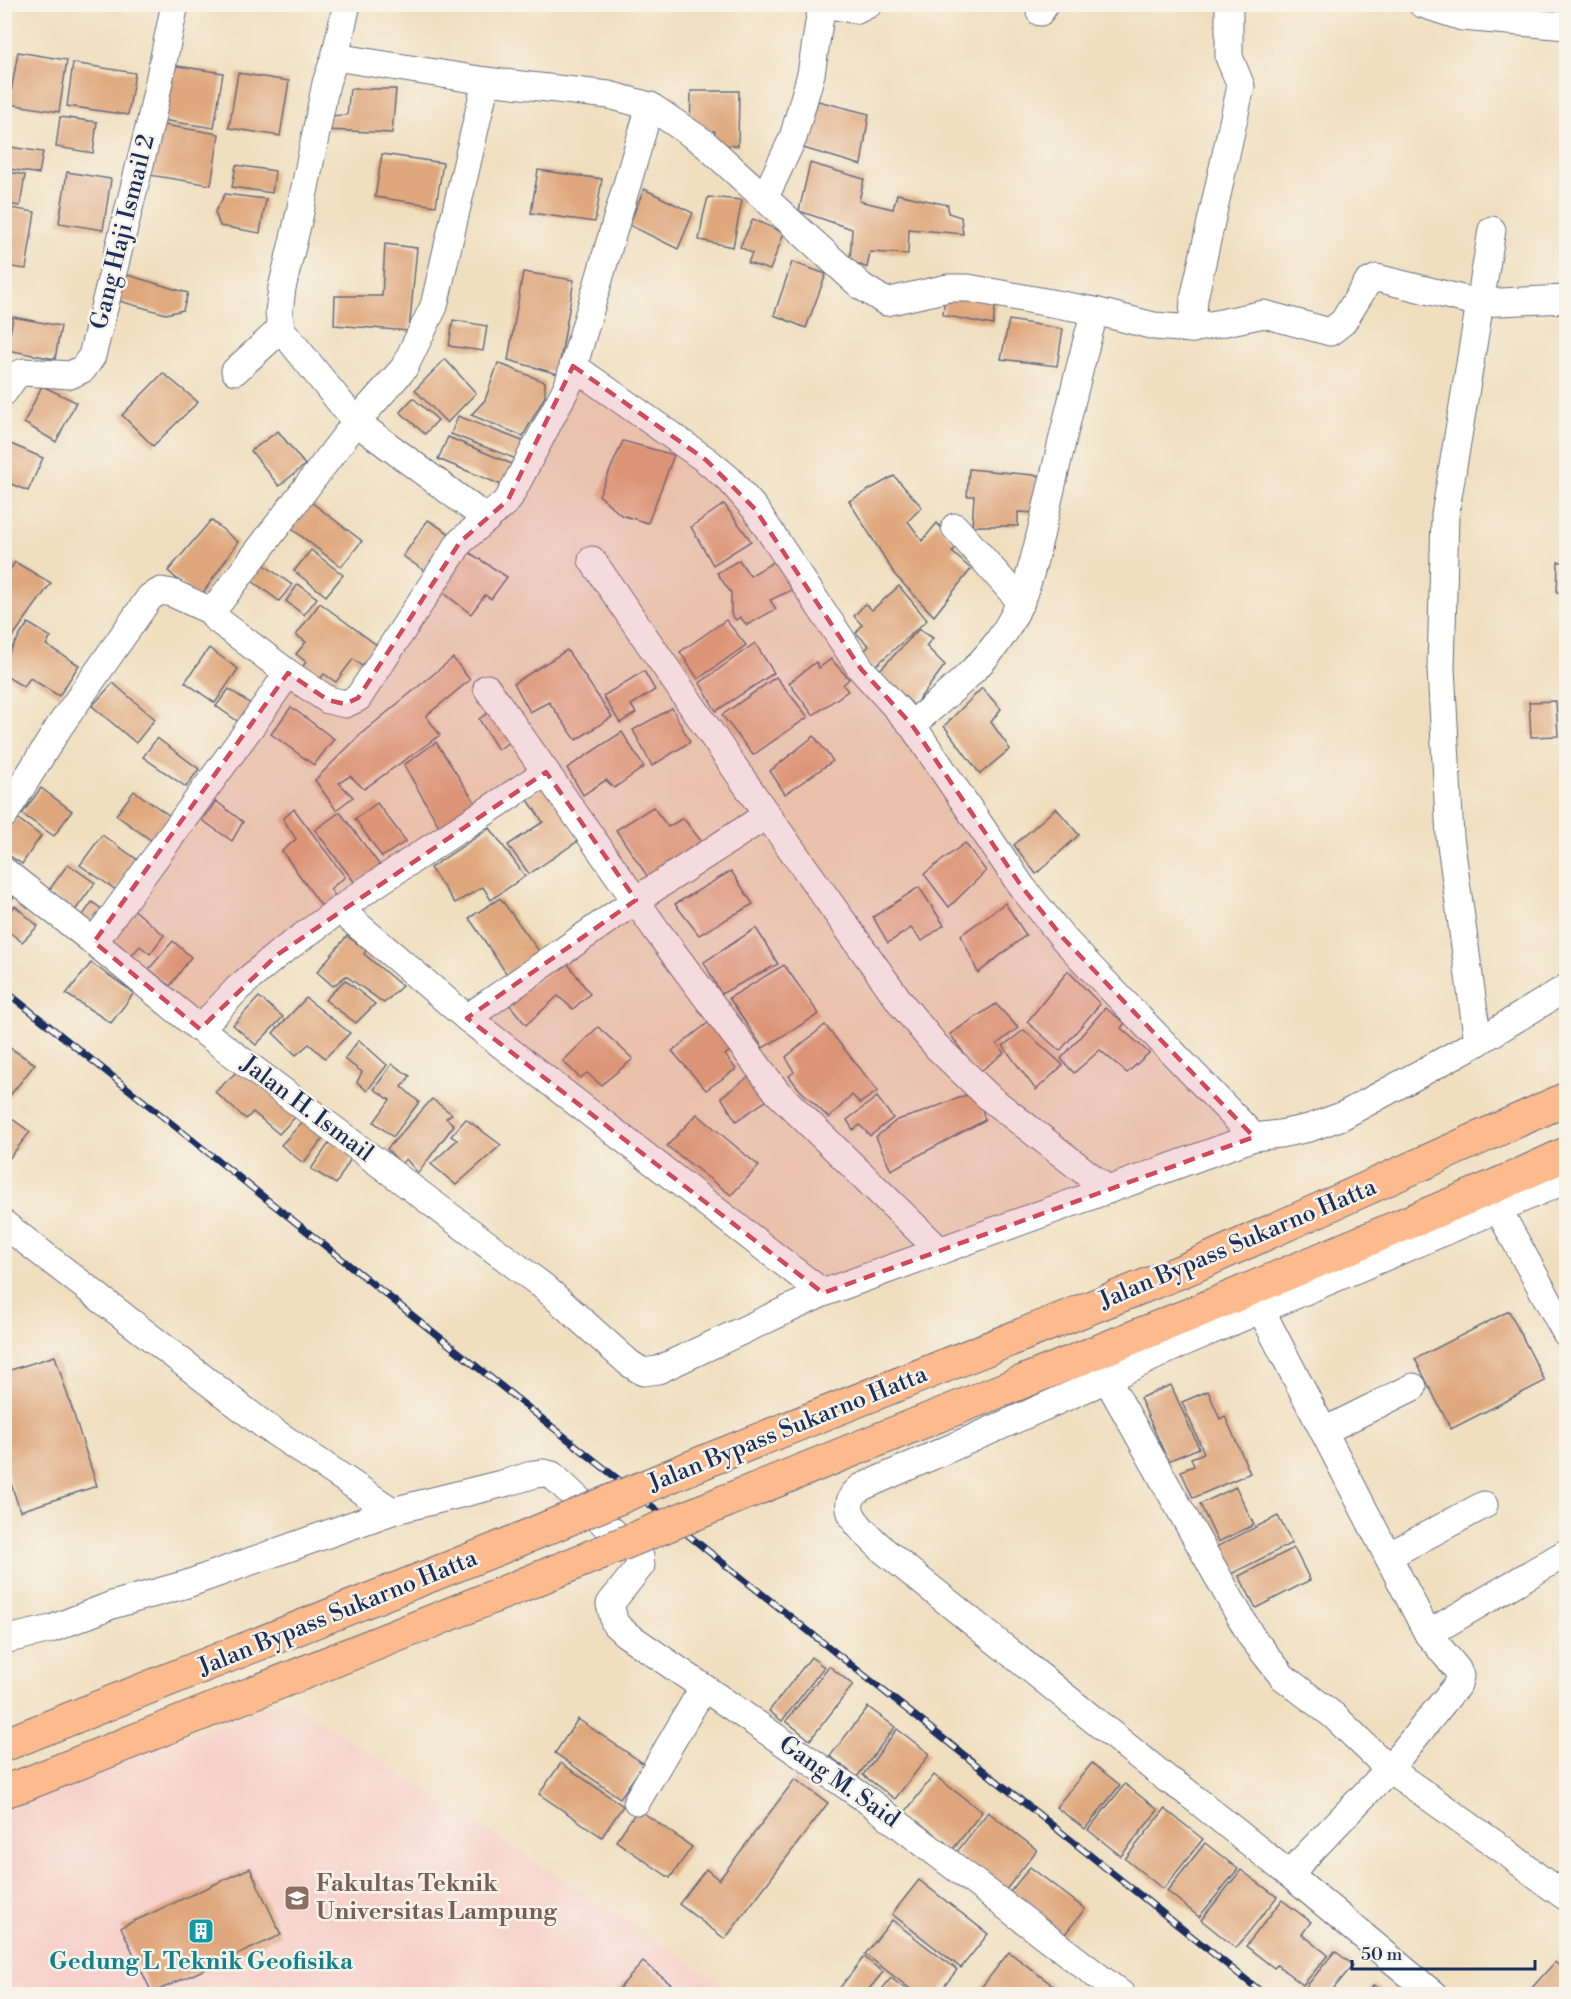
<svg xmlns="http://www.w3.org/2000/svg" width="1571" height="1999" font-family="'Libre Bodoni',serif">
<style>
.built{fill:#f7d0cb}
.building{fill:#dfa77d}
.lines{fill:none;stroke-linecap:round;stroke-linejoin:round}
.minor-casing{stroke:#666d80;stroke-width:29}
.trunk-casing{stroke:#666d80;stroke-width:35}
.minor{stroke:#fff;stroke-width:27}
.trunk{stroke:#fcba8d;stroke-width:33}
.rail-casing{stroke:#1b2f5e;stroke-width:7}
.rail{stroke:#f7f3e8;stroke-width:4.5;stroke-dasharray:14;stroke-linecap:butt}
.trunk-bridge-casing{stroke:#666d80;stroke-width:35;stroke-linecap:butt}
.trunk-bridge{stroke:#fcba8d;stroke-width:33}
.marked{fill:#d1495b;fill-opacity:0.2;stroke:#d1495b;stroke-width:4.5;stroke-dasharray:12 8;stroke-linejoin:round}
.labels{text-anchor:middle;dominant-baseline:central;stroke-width:5;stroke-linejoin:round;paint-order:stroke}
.street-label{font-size:24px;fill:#1b2f5e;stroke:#f7f3e8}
.education-label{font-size:24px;font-weight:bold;fill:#785e54;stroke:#f7f3e8;text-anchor:start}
.culture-label{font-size:24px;font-weight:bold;fill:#0d838f;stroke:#f7f3e8}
</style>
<rect width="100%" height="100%" fill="#f7f3e8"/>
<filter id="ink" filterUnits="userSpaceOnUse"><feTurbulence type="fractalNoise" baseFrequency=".0167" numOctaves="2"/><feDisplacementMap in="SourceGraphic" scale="12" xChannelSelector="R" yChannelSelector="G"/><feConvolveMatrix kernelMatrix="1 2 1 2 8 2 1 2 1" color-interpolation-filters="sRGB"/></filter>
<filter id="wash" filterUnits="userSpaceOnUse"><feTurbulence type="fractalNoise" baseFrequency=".008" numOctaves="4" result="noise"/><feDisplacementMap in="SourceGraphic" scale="24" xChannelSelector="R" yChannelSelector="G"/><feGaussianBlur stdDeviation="1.35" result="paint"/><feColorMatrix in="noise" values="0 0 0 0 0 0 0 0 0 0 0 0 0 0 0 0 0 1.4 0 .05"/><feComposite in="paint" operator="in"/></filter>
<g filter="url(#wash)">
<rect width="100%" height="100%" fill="#f0dfbf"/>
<path class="built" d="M287,1699L738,1994H5V1801Z"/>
<g id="blocks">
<g class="building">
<path d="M18,52L67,60L59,112L9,104Z"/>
<path d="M73,63L135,73L128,115L67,106Z"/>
<path d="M171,65L223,73L214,128L162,120Z"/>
<path d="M238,73L289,81L280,136L229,128Z"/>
<path d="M350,89H396L392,133L326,130V116L347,115Z"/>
<path d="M691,91H739L738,146L714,144L715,131H690Z"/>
<path d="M818,101L869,114L861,165L803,148Z"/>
<path d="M60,117L97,122L93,153L56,147Z"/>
<path d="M158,124L219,134L211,185L149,175Z"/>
<path d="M4,146L43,152L39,174L4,168Z"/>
<path d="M382,154L443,163L436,206L375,197Z"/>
<path d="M810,163L864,179L859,201L893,209L897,194L948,205V213L961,217L963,234L909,229L908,254L870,252L867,268L850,260L852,229L799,211Z"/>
<path d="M236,165L275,171L272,193L232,187Z"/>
<path d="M538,170L602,179L595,222L531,213Z"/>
<path d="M4,171L25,175L20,206L4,204Z"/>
<path d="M67,172L111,179L103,230L59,223Z"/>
<path d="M644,189L693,213L678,249L629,225Z"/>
<path d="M225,194L266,199L260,233L220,226L215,212Z"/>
<path d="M708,197L742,200L733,247L699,240L703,217Z"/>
<path d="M4,207L35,212L26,269L4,266Z"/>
<path d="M753,219L784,233L770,270L748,263L752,253L740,247Z"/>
<path d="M385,244L417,248L409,331L334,325L335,296H382Z"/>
<path d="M792,262L826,274L806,328L774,315Z"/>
<path d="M523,272L574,280L558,374L508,360Z"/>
<path d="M128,275L188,293L183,310L166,314L119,301Z"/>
<path d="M945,293L996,299L993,325L943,315Z"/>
<path d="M13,317L61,326L55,359L7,350Z"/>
<path d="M453,320L487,326L483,351L449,346Z"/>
<path d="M1009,320L1063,329L1057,366L1001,359Z"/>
<path d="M445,359L476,393L447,423L415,390Z"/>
<path d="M498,363L545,382V396L523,436L471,415L485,400Z"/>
<path d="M163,373L198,402L153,446L122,415Z"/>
<path d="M42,386L76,402L56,442L24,423Z"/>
<path d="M413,398L438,420L425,434L400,412Z"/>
<path d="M458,416L525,442L519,460L451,434Z"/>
<path d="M278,431L305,465L279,486L251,451Z"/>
<path d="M448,437L519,467L509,488L438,459Z"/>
<path d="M4,441L43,458L28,491L4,481Z"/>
<path d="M623,441L674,455L648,523L621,515L599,495Z"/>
<path d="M969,469L1044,476L1039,513L1018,512V526H972L974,496H967Z"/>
<path d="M894,476L922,507L908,521L922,541L937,523L957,546L952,552L971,569L934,616L895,575L849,501Z"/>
<path d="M1565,476H1566V496H1563Z"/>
<path d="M311,502L362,541L341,567L291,528Z"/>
<path d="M724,504L751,541L713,565L691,527Z"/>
<path d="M211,520L238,542L199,599L168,571Z"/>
<path d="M428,520L450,534L425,571L403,556Z"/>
<path d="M464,549L507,577L491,599L485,595L471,614L436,587Z"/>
<path d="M311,550L343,575L326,596L294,571Z"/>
<path d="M739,560L750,576L775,561L792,590L770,600L776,609L747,625L740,617L736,620L731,614V593L717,573Z"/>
<path d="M15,562L51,583L6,646L4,596L7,593L4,592V579Z"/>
<path d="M1558,562H1566V593H1557Z"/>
<path d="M263,564L292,585L279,601L251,580Z"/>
<path d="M298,584L317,598L304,615L286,601Z"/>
<path d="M899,586L927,620L872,669L861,654L869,646L856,633L862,625L854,616L865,604L872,610Z"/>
<path d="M320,603L378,646L363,667L353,659L336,682L324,674L318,682L301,669L306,662L296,654L306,642L296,635Z"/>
<path d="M726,620L746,645L698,679L680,652Z"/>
<path d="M28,623L51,637L46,645L79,665L59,696L30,678L24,687L4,675V660Z"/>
<path d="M919,629L933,638L926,646L945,665L914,706L879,671Z"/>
<path d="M755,643L774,673L716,711L700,683Z"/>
<path d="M209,648L238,669L215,703L185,682Z"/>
<path d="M567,650L612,717L576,740L549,702L530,712L514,683Z"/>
<path d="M453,658L470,680L426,716L440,735L364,789L350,776L339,783L353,797L336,810L315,780L362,733Z"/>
<path d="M831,659L849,679L843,685L848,691L813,715L789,683L816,662L819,668Z"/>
<path d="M644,671L655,690L631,705L636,713L620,723L603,696Z"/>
<path d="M776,677L808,717L753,755L722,715Z"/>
<path d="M113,683L155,719L136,743L92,706Z"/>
<path d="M982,688L1001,709L991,722L1010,749L980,774L944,726Z"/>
<path d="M229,689L255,707L243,725L216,706Z"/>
<path d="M1556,701L1558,736L1531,737L1529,702Z"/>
<path d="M291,707L334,739L314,765L271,734Z"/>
<path d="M497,707L517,736L498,750L479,719Z"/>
<path d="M672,708L690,742L652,766L633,730Z"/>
<path d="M622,732L644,767L614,788L606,780L583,795L567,768Z"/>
<path d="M814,736L833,761L785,794L770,771Z"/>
<path d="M157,738L199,769L186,787L143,757Z"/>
<path d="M436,742L476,804L440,828L404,765Z"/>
<path d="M548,784L578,841L529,874L508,845L543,822L526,797Z"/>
<path d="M41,788L72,811L54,836L22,814Z"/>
<path d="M134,791L170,816L152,841L116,815Z"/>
<path d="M216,801L243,822L232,841L202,820Z"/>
<path d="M377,803L406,841L382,857L355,819Z"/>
<path d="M653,807L668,827L683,818L705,846L650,880L616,830Z"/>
<path d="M1056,808L1079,835L1036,874L1014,845Z"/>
<path d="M294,809L345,877L330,889L338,900L325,911L282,851L296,839L283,819Z"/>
<path d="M340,812L381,867L355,883L315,830Z"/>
<path d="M17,818L41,836L22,864L4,852V835Z"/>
<path d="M490,828L525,876L491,900L483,887L455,903L430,868Z"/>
<path d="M102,835L138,860L116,890L80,865Z"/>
<path d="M965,843L986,871L949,907L924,874Z"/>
<path d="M68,864L95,883L74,912L47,893Z"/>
<path d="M731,871L753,904L699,935L675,904Z"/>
<path d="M919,887L944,925L922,941L911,928L888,943L873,917Z"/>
<path d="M4,890L14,897L4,908Z"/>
<path d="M500,898L542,955L510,979L469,918Z"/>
<path d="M92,902L106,912L94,928L81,918Z"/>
<path d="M1005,903L1026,935L978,973L961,935Z"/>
<path d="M15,906L38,926L22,942L4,928V917Z"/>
<path d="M132,908L164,935L150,954L140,946L131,956L109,938Z"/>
<path d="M756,928L778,964L721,994L704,962Z"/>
<path d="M347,936L366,950L364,954L402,986L384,1003L346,976L333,986L317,972Z"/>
<path d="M173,941L191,957L170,986L149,969Z"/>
<path d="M566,961L590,994L573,1009L558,996L526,1025L508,1003Z"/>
<path d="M91,963L134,993L111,1023L66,994Z"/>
<path d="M784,965L819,1014L763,1048L729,998Z"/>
<path d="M1068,971L1100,1004L1060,1051L1027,1022Z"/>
<path d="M345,980L375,1004L356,1023L325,1000Z"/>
<path d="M259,997L283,1017L256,1045L233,1025Z"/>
<path d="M306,998L350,1033L325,1058L309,1044L296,1055L273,1033Z"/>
<path d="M996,1004L1018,1028L997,1044L1004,1053L978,1073L950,1034Z"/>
<path d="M1105,1008L1125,1023L1121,1028L1149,1053L1127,1073L1100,1050L1074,1073L1061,1059Z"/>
<path d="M718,1015L739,1044L725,1055L736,1069L706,1090L672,1051Z"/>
<path d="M825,1025L878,1091L860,1103L852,1095L829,1118L799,1089L789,1076L794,1072L786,1057Z"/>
<path d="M598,1027L633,1059L601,1085L587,1073L580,1078L563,1061Z"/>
<path d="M1024,1030L1063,1065L1036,1090L1003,1046Z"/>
<path d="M359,1040L387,1065L367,1091L357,1082L362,1072L344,1059Z"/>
<path d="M4,1044L35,1064L4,1103Z"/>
<path d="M392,1064L410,1076L402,1087L419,1102L393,1137L374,1122L390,1100L374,1089Z"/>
<path d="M244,1065L302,1110L279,1134L253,1112L246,1119L215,1092Z"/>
<path d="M750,1076L767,1100L736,1121L721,1097Z"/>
<path d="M977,1091L985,1120L891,1170L876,1137L897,1120L920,1113Z"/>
<path d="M877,1097L893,1118L870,1136L860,1125L853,1130L847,1120Z"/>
<path d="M432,1099L452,1114L446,1118L454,1125L418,1173L406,1159L401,1164L387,1149Z"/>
<path d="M4,1113L30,1132L4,1165Z"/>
<path d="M697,1114L759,1166L731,1195L667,1146Z"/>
<path d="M306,1118L328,1133L303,1163L281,1145Z"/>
<path d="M466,1119L501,1145L456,1185L431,1164L457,1140L451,1136Z"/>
<path d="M332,1139L353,1155L336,1184L311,1169Z"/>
<path d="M1509,1311L1545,1381L1451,1429L1415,1359Z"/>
<path d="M55,1356L97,1486L20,1511L4,1462V1372Z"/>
<path d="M1171,1385L1199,1448L1168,1461L1140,1398Z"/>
<path d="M1208,1391L1220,1419L1225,1416L1250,1473L1193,1498L1181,1471L1194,1466L1191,1458L1204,1453L1182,1402Z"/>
<path d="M1236,1487L1254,1525L1218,1542L1200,1504Z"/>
<path d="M1278,1516L1292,1543L1231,1574L1216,1547Z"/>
<path d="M1294,1548L1310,1580L1256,1608L1239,1576Z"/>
<path d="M811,1657L824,1667L782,1721L769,1711Z"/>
<path d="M829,1666L853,1685L810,1740L786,1721Z"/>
<path d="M868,1707L895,1727L857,1777L830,1756Z"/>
<path d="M578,1719L644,1764L620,1798L555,1753Z"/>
<path d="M897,1729L930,1754L895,1799L863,1775Z"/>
<path d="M561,1763L623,1806L602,1837L539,1794Z"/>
<path d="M1092,1763L1120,1785L1085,1829L1056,1807Z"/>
<path d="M934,1775L982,1812L950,1853L902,1816Z"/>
<path d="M795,1779L828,1803L725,1939L679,1904L706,1869L719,1880Z"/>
<path d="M1125,1784L1158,1810L1121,1856L1088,1830Z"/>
<path d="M638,1809L692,1847L670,1878L616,1841Z"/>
<path d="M1165,1809L1203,1839L1163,1889L1125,1859Z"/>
<path d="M988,1812L1037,1850L1005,1891L956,1853Z"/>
<path d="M1205,1843L1238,1869L1199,1917L1167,1891Z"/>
<path d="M1030,1867L1085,1909L1061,1939L1006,1897Z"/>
<path d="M250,1868L281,1935L152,1993L121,1927Z"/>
<path d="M1241,1870L1277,1897L1236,1948L1201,1920Z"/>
<path d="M919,1880L988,1934L961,1968L892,1914Z"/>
<path d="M1282,1900L1311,1922L1302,1934L1328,1955L1303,1985L1277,1965L1274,1968L1246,1946Z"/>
<path d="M892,1920L957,1970L938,1994H917L865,1954Z"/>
<path d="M1566,1950V1965L1559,1958Z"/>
<path d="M1335,1951L1353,1965L1329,1994H1304L1301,1993Z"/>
<path d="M1009,1952L1064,1994H976Z"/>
<path d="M864,1957L883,1972L865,1994H835Z"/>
<path d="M643,1962L683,1994H614Z"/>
<path d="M1555,1962L1566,1972V1994H1535L1530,1990Z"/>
<path d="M891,1978L912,1994H878Z"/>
<path d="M1374,1985L1386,1994H1366Z"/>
</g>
</g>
</g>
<g filter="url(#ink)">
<use href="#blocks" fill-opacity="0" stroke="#666d80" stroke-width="1.5"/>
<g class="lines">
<g class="minor-casing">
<g id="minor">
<path d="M347,4L335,57L326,83L299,217L282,288L279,312L281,329L356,422L487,519"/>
<path d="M1422,4L1462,17L1566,26"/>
<path d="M1040,12L1045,4"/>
<path d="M335,57L486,81L609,95L650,106L703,142L861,286L886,302L948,288H968L1095,311L1154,326L1192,329L1264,314L1330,332L1343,322L1367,283L1377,278L1479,303L1566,299"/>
<path d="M765,197L793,138L811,74L821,10L830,5L857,10L869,4"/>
<path d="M1192,329L1194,299L1241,86L1229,57V4"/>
<path d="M573,366L706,460L729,479L755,509L861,669L912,725L1022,887L1064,939L1090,967L1254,1137"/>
<path d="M235,371L281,329"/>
<path d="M4,392L16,375L24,372L70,375L83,369L92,356L151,120L175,4"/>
<path d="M955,527L1021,602"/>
<path d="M592,560L767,815L903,1006L937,1047L991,1099L1107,1189"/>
<path d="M288,673L328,700L345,704L358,698L460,542L508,500L568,385L650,106"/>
<path d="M487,688L657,931L777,1092L940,1251"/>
<path d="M912,725C941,699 973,675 997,643C1028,602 1036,551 1048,502C1063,438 1077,374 1095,311"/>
<path d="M4,815L59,727L150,597L161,591L172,593L213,612"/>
<path d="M4,871L94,942L200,1029L544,1287L629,1363L643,1372L658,1370L823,1293L1254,1137L1280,1134L1309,1128L1342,1116L1478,1042L1566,988"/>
<path d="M340,910L467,1018L823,1293"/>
<path d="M94,942L254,722L288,673L215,618L214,609L356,422L404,368L434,306L486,81"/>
<path d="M467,1018L636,900L767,815"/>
<path d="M200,1029L238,988L277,955L368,889L546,772"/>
<path d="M1478,1042L1450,837L1441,668L1445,515L1492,230"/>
<path d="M1498,1209L1566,1333"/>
<path d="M4,1224L264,1425L392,1511L509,1482L535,1474L544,1473L552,1475L640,1557L641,1565L610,1604L615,1624L626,1634L867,1800L1121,1994"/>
<path d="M1261,1310L1428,1634L1457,1669L1460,1676L1458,1684L1389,1769L1289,1874"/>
<path d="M1107,1379L1251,1636L1283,1677L1334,1716L1389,1769L1505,1851L1539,1878L1566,1897"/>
<path d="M1324,1431L1413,1387"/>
<path d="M1388,1556L1484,1505"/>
<path d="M1428,1634L1566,1553"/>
<path d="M4,1640L51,1629L112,1605L187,1584L392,1511"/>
<path d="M637,1801L703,1688"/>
<path d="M1433,1994L1289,1874L1184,1790L1167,1779L882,1549C866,1532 831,1508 862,1487L1107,1379L1180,1344L1566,1180"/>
</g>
</g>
<g class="trunk-casing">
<g id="trunk">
<path d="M711,1459L1187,1269L1566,1099"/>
<path d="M726,1501L1191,1314L1509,1180L1566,1154"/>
<path d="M4,1745L497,1549"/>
<path d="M4,1791L26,1784L515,1588"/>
</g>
</g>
<use href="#minor" class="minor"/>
<use href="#trunk" class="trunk"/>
<g class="rail-casing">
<path id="rail" d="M4,990L1264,1994"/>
</g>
<use href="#rail" class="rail"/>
<g class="trunk-bridge-casing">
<g id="trunk-bridge">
<path d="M497,1549L711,1459"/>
<path d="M515,1588L726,1501"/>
</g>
</g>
<use href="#trunk-bridge" class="trunk-bridge"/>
</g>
</g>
<path class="marked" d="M573,366L706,460L755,509L861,669L912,725L1022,887L1064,939L1254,1137L823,1293L467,1018L636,900L546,772L277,955L200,1029L94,942L288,673L328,700L345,704L358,698L460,542L508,500Z"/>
<defs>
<g id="university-square" transform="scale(1.35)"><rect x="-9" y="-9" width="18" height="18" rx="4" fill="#8d6e63" stroke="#f7f3e8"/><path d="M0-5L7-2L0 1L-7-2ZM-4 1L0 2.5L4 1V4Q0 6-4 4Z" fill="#fff"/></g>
<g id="building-square" transform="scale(1.35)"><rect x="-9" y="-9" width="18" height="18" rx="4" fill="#0f9aa8" stroke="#f7f3e8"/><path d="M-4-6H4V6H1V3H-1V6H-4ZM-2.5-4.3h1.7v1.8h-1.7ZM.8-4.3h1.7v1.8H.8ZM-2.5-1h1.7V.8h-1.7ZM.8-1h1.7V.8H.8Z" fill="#fff"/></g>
</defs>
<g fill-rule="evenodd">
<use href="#university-square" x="297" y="1898"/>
<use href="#building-square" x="201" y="1931"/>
</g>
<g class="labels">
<g class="street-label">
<text transform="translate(123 232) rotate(-76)">Gang Haji Ismail 2</text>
<text transform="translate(307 1109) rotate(37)">Jalan H. Ismail</text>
<text transform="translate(1238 1244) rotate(-23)">Jalan Bypass Sukarno Hatta</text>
<text transform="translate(788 1429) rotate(-22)">Jalan Bypass Sukarno Hatta</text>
<text transform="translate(338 1613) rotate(-22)">Jalan Bypass Sukarno Hatta</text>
<text transform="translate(839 1782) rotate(35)">Gang M. Said</text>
</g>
<g class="education-label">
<text x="316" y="1884">Fakultas Teknik<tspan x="316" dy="28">Universitas Lampung</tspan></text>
</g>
<g class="culture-label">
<text x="201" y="1962">Gedung L Teknik Geofisika</text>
</g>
</g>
<rect width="1571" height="1999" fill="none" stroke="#f7f3e8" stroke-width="24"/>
<path d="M1352 1960v9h183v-9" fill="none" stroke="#1b2f5e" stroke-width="3"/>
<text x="1361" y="1960" font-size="18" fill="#1b2f5e" stroke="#f7f3e8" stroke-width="4.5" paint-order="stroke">50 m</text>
</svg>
